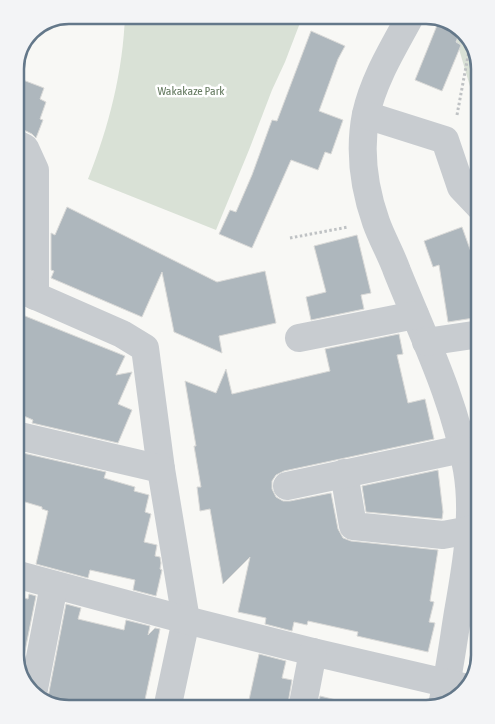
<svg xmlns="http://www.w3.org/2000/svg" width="495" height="724" font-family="'Asap Condensed',sans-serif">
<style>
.green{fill:#d9e1d6}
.building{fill:#aeb7bd;stroke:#dadad8}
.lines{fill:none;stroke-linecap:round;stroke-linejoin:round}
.path{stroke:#bfc2c4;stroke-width:3;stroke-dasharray:2.5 2.5;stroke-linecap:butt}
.minor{stroke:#c8ccd0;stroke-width:28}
.labels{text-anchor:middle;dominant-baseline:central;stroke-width:5;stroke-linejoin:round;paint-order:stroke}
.park-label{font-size:12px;fill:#657a60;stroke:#fff}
.rim{fill:none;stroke:#64788a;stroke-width:2.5}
</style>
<rect width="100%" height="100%" fill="#f8f8f5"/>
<g class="green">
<path d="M125,15H303L285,62L272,90L249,150L216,230L88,179C109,127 123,71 125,15Z"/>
<path d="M451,22L456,24L473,42L480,69V176L474,100Z"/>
</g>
<g class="building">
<path d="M440,18L456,24L461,29L456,42L461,45L442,91L415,80Z"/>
<path d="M311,31L345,46L338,59L319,111L343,120L331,154L325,152L318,170L291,160L252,248L219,234L230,210L236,212L252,175L272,120L277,121Z"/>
<path d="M15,77L44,88L40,99L46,102L40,119L43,120L36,138L32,134L22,129L15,128Z"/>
<path d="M15,164L19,173V177L15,186Z"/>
<path d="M67,207L217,282L265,271L276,323L219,336L222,353L174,332L162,272L142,317L51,278L54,271L51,270V233L55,235Z"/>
<path d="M15,219L19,221V257L15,256Z"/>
<path d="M462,227L480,277V317L448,322L439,265L433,267L424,241Z"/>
<path d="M357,235L371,293L361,295L364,309L311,320L306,297L326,292L314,246Z"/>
<path d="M15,312L125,356L116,375L132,372L118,404L132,410L118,443L32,423L33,420L15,412Z"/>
<path d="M399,334L403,354L397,355L408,403L425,399L434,439L284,471L276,475L272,481V489L276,497L283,501H290L331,493L338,529L343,538L351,541L438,550L430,601L434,602L429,622L435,623L428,652L357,636L358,632L308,621L307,625L294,622L292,631L265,624L266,618L238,612L250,557L223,584L210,509L200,511L197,487H201L194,446H196L185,381L216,393L226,369L232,394L330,371L325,349Z"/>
<path d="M23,453L106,472L104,478L135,487L134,491L149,495L145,512L151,514L144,542L157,545L155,556L160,557L161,563L160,569L162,570L156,596L133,590L135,580L90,570L88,578L36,564L48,511L42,509V507L15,499V479Z"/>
<path d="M438,470L443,512L442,519L366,512L362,486Z"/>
<path d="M29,594L36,596L20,676L15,656V596L28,599Z"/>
<path d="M66,604L81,608L78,619L124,630L126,620L150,626L148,635L155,628L160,629L143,709H77L46,702L48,697Z"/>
<path d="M259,654L286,661L282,678L292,680L287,709H247Z"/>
<path d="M320,696L340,701L339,709H318Z"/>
</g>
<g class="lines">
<g class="path">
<path d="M457,115L471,40"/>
<path d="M290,238L348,227"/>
</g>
<g class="minor">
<path d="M411,15C394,47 374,78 366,114C359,150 364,188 376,222C382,239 391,254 397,271C423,336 455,400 467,470C475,517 466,566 458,612C453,643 449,674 442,705"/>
<path d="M366,115L445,140L461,187L480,207"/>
<path d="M15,143L25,148L35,170V296"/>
<path d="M15,287L122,334L145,348L161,469L186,620L167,709"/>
<path d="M299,338L415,315"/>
<path d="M426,342L480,334"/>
<path d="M15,435L161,469"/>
<path d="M344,473L353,526L443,535L470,530L480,526"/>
<path d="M287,486L462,449"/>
<path d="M15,574L186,620L313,652L467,688"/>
<path d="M33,694L54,585"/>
<path d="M302,709L313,652"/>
</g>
</g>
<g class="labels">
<g class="park-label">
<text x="191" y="91">Wakakaze Park</text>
</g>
</g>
<path d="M0 0H495V724H0ZM69 24H426A45 45 0 0 1 471 69V655A45 45 0 0 1 426 700H69A45 45 0 0 1 24 655V69A45 45 0 0 1 69 24Z" fill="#f3f4f6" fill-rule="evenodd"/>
<path class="rim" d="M69 24H426A45 45 0 0 1 471 69V655A45 45 0 0 1 426 700H69A45 45 0 0 1 24 655V69A45 45 0 0 1 69 24Z"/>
</svg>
